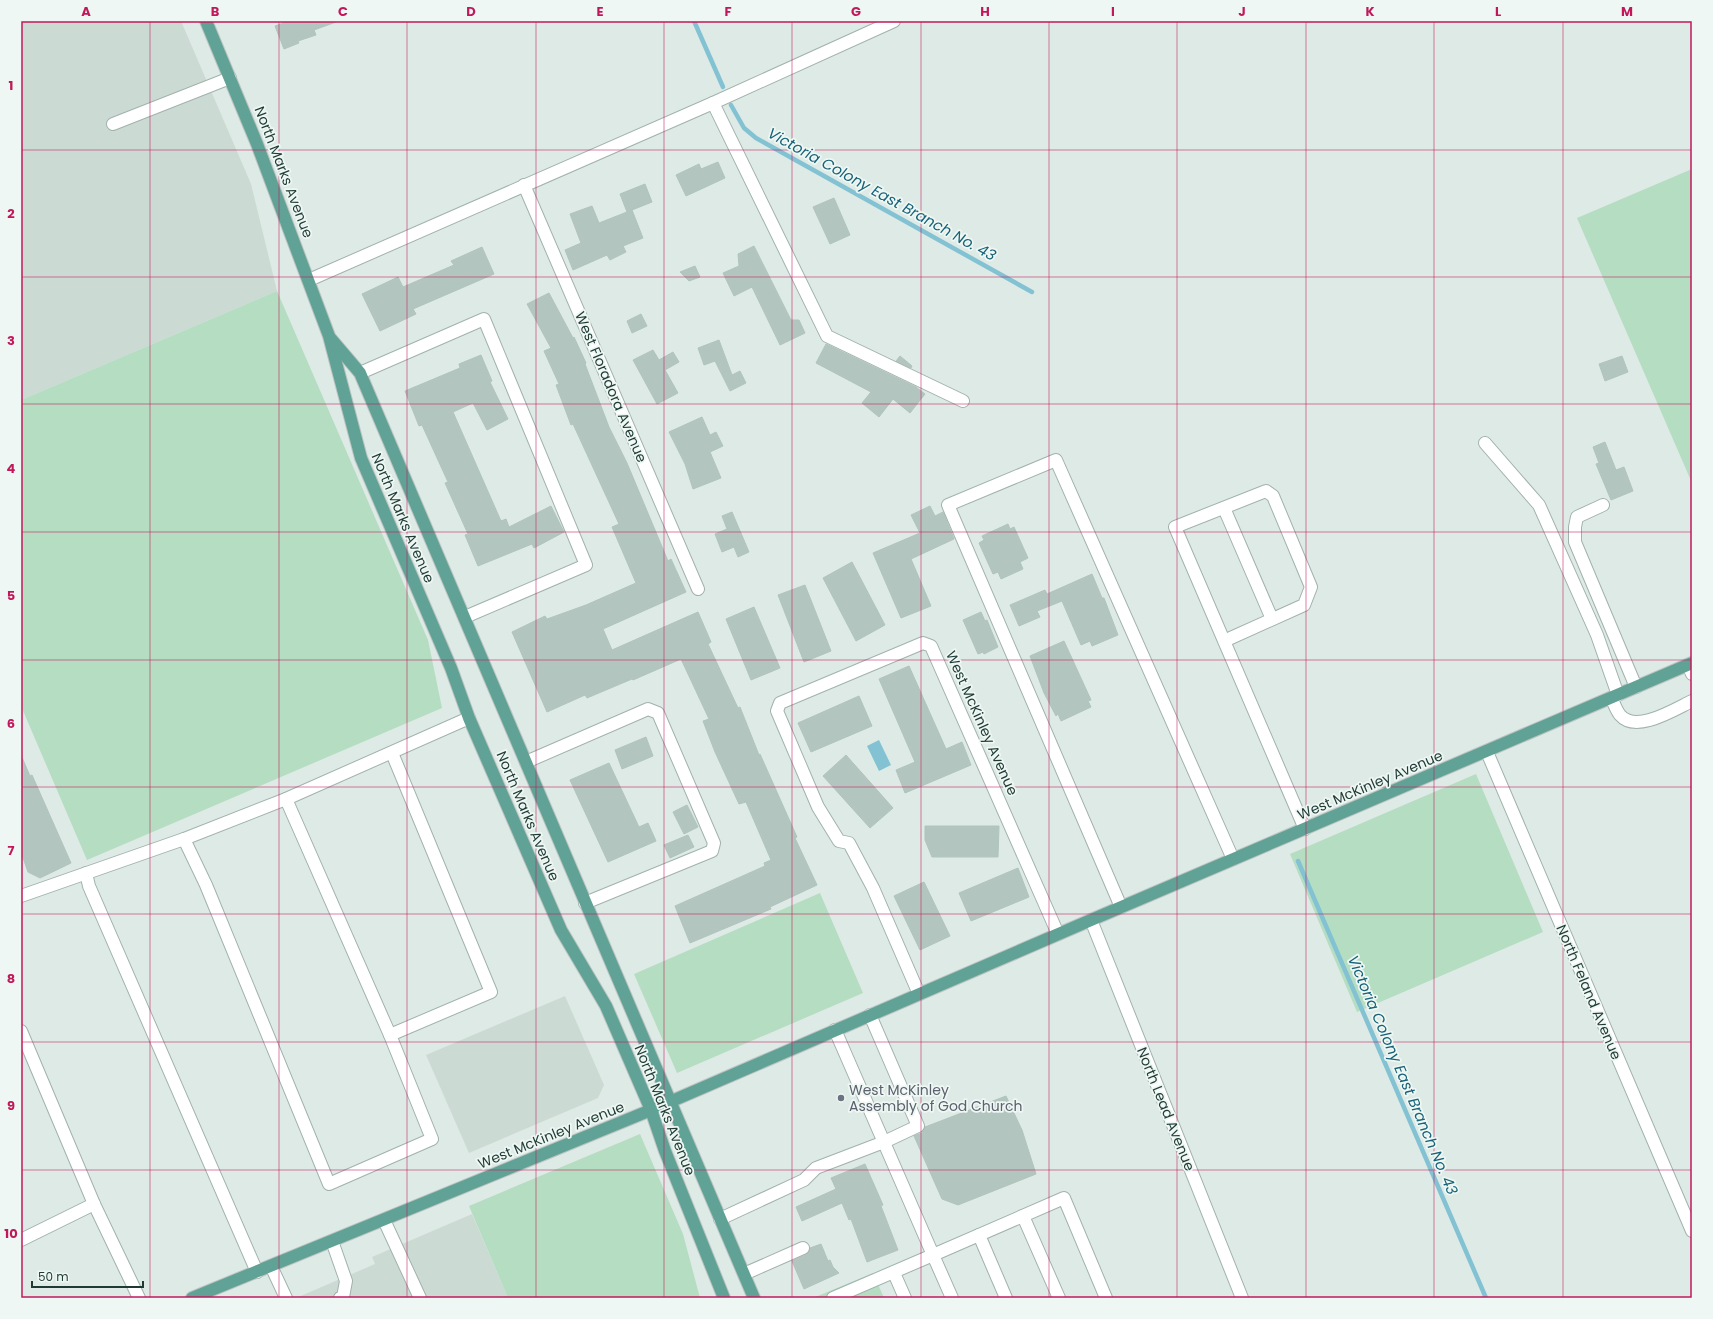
<svg xmlns="http://www.w3.org/2000/svg" width="1713" height="1319" font-family="Poppins,sans-serif">
<style>
.built{fill:#ccdad4}
.green{fill:#b5ddc2}
.water{fill:#82c2d3}
.lines{fill:none;stroke-linecap:round;stroke-linejoin:round}
.stream{stroke:#82c2d3;stroke-width:4.5}
.building{fill:#b3c5bf;stroke:#b0c4bd}
.minor-casing{stroke:#a1b2ad;stroke-width:14}
.major-casing{stroke:#bcc4c2;stroke-width:14}
.minor{stroke:#fff;stroke-width:12}
.major{stroke:#60a295;stroke-width:12}
.grid{fill:none;stroke:#c2185b;stroke-width:1;stroke-opacity:0.55}
.worship-dot{fill:#6b7280;stroke:#eef7f3;stroke-width:1.5}
.labels{text-anchor:middle;dominant-baseline:central;stroke-width:3.5;stroke-linejoin:round;paint-order:stroke}
.street-label{font-size:14px;fill:#1f3a35;stroke:#eef7f3}
.worship-label{font-size:14px;fill:#5b616d;stroke:#eef7f3;text-anchor:start}
.water-label{font-size:15px;font-style:italic;fill:#176278;stroke:#eef7f3}
.neatline{fill:none;stroke:#c2185b;stroke-width:1.5}
.grid-label{font-size:13px;text-anchor:middle;font-weight:bold;fill:#c2185b}
</style>
<rect width="100%" height="100%" fill="#deeae5"/>
<g class="built">
<path d="M21,21H181L251,184L277,291L21,400Z"/>
<path d="M565,996L604,1085L598,1098L469,1153L426,1055Z"/>
<path d="M472,1214L508,1298H296L375,1264L372,1257Z"/>
</g>
<g class="green">
<path d="M1692,169V483L1577,218Z"/>
<path d="M277,291L428,640L442,708L87,860L21,706V400Z"/>
<path d="M1476,774L1543,932L1357,1012L1290,854Z"/>
<path d="M820,893L863,993L677,1073L634,974Z"/>
<path d="M640,1134L683,1234L700,1298H508L469,1206Z"/>
<path d="M873,1273L884,1298H813Z"/>
</g>
<path class="water" d="M879,740L891,765L879,771L867,746Z"/>
<g class="lines">
<g class="stream">
<path d="M694,21L723,87"/>
<path d="M731,105L744,128L756,138L1032,292"/>
<path d="M1298,861L1486,1298"/>
</g>
</g>
<g class="building">
<path d="M289,21H336V22L314,30L316,35L298,41L299,43L284,49L275,26Z"/>
<path d="M718,162L725,178L686,196L676,175L699,164L701,169Z"/>
<path d="M645,184L652,202L632,210L643,238L623,246L626,252L610,260L607,255L573,270L565,250L581,243L570,214L592,206L599,223L627,212L620,194Z"/>
<path d="M834,198L850,235L830,244L813,207Z"/>
<path d="M754,246L791,320H799L805,333L780,345L752,287L734,296L723,273L739,266L738,254Z"/>
<path d="M482,247L494,274L413,309L416,314L380,331L362,294L398,277L403,287L454,265L451,261Z"/>
<path d="M695,266L700,277L689,281L680,272Z"/>
<path d="M549,293L573,338L574,337L586,363L585,364L609,427L627,463L668,561L671,559L686,592L603,629L612,650L698,612L711,642L708,644L738,708L740,707L759,755L760,754L797,837L795,838L817,885L770,907L771,909L690,943L675,906L765,866L764,863L771,860L746,802L739,804L715,752L703,721L709,719L681,659L633,680L632,679L587,698L585,695L547,712L512,632L545,616L547,619L586,605L636,583L612,527L619,524L573,424L571,425L556,385L559,384L544,351L551,348L527,304Z"/>
<path d="M641,314L647,326L632,333L627,321Z"/>
<path d="M719,340L732,375L740,371L746,383L730,391L715,361L704,365L698,348Z"/>
<path d="M826,344L916,387L925,394L910,413L893,399L879,417L862,403L871,392L816,363Z"/>
<path d="M653,350L659,360L673,352L679,362L665,370L678,393L657,404L633,360Z"/>
<path d="M481,355L492,381L490,382L508,419L487,430L473,403L453,412L501,521L506,519L509,527L551,506L564,532L534,548L532,544L478,566L465,535L468,534L445,483L448,482L422,425L419,426L405,391L460,368L459,364Z"/>
<path d="M900,356L912,366L911,368L896,361Z"/>
<path d="M1622,356L1628,372L1605,381L1599,364Z"/>
<path d="M702,417L710,435L716,432L723,446L710,452L721,478L693,489L685,464L669,432Z"/>
<path d="M1605,442L1616,470L1624,467L1633,491L1611,500L1596,464L1599,463L1593,447Z"/>
<path d="M930,506L935,516L943,512L954,539L911,559L931,606L901,618L873,553L920,533L911,515Z"/>
<path d="M732,512L749,552L738,557L734,547L722,552L715,534L727,529L722,516Z"/>
<path d="M1008,524L1010,529L1014,527L1028,558L1020,562L1023,569L1001,579L998,572L993,574L979,543L984,540L982,536Z"/>
<path d="M852,562L885,625L856,641L823,578Z"/>
<path d="M1092,574L1102,598H1104L1118,635L1092,646L1090,641L1081,645L1062,601L1037,611L1040,617L1019,626L1010,605L1045,590L1047,594Z"/>
<path d="M805,585L831,651L804,662L778,595Z"/>
<path d="M754,607L780,668L751,680L726,619Z"/>
<path d="M981,612L985,621L987,620L998,647L984,654L983,652L978,654L963,620Z"/>
<path d="M1064,641L1091,700L1088,701L1091,707L1061,721L1058,714L1056,716L1044,693L1030,656Z"/>
<path d="M909,666L946,749L962,742L971,765L905,793L896,770L915,762L879,679Z"/>
<path d="M859,696L872,726L811,752L798,723Z"/>
<path d="M646,737L653,756L622,769L615,750Z"/>
<path d="M21,755L30,776L32,775L71,863L40,878L28,872L21,852Z"/>
<path d="M846,755L893,808L870,828L823,776Z"/>
<path d="M609,763L639,827L648,823L656,841L608,862L570,780Z"/>
<path d="M687,805L698,827L684,834L673,812Z"/>
<path d="M925,826H999L998,857H932L925,840Z"/>
<path d="M688,835L694,847L670,858L664,845Z"/>
<path d="M1018,868L1029,897L971,921L959,893Z"/>
<path d="M924,882L950,936L920,950L894,896Z"/>
<path d="M1006,1096L1022,1130L1036,1174L958,1205L942,1199L914,1136L922,1133L925,1127Z"/>
<path d="M865,1164L883,1205L881,1206L898,1250L867,1262L851,1219L849,1220L842,1203L802,1221L796,1207L836,1189L831,1178Z"/>
<path d="M821,1244L828,1261L830,1260L833,1267L839,1273L804,1289L792,1261L806,1255L810,1248Z"/>
</g>
<g class="lines">
<g class="minor-casing">
<g id="minor">
<path d="M713,103L827,336L963,401"/>
<path d="M113,124L230,78"/>
<path d="M524,185L698,589"/>
<path d="M309,280L713,103L894,21"/>
<path d="M360,373L484,319L586,565L465,617"/>
<path d="M1485,443L1539,505L1597,635L1618,695"/>
<path d="M1603,505L1577,517L1575,527V542L1636,687"/>
<path d="M1224,508L1272,619"/>
<path d="M1224,641L1304,605L1311,587L1273,496L1266,491L1175,527L1305,829"/>
<path d="M1688,665L1692,674"/>
<path d="M1611,698C1614,703 1616,710 1620,715C1636,734 1675,709 1692,701"/>
<path d="M1487,752L1692,1231"/>
<path d="M526,762L648,709L658,713L714,843L712,851L585,903"/>
<path d="M184,839L206,885L329,1184L432,1139L390,1035L286,799"/>
<path d="M86,873L89,886L257,1272"/>
<path d="M21,896L184,839L286,799L469,718"/>
<path d="M1121,907L948,505L1056,460L1233,859"/>
<path d="M1091,920L1242,1298"/>
<path d="M919,994L873,888L849,843L839,841L818,807L777,711L780,703L923,643L931,646L1058,934"/>
<path d="M21,1031L94,1204L139,1298"/>
<path d="M390,1035L491,992L392,753"/>
<path d="M1023,1216L1059,1298"/>
<path d="M720,1219L804,1180L816,1168L884,1142L918,1126L870,1015"/>
<path d="M384,1220L420,1298"/>
<path d="M979,1235L1006,1298"/>
<path d="M21,1240L94,1204"/>
<path d="M332,1241L346,1281L343,1297L340,1298"/>
<path d="M271,1266L286,1298"/>
<path d="M894,1273L905,1298"/>
<path d="M744,1274L803,1248"/>
<path d="M833,1298L933,1255L835,1030"/>
<path d="M952,1298L933,1255L1064,1198L1106,1298"/>
</g>
</g>
<g class="major-casing">
<g id="major">
<path d="M206,21L257,144L329,336L361,458L451,668L469,718L561,930L606,1006L651,1110L665,1151L724,1298"/>
<path d="M331,339L360,373L754,1298"/>
<path d="M192,1298L651,1110L1091,920L1692,663"/>
</g>
</g>
<use href="#minor" class="minor"/>
<use href="#major" class="major"/>
</g>
<path class="grid" d="M150,21V1298M279,21V1298M407,21V1298M536,21V1298M664,21V1298M792,21V1298M921,21V1298M1049,21V1298M1177,21V1298M1306,21V1298M1434,21V1298M1563,21V1298M21,150H1692M21,277H1692M21,404H1692M21,532H1692M21,660H1692M21,787H1692M21,914H1692M21,1042H1692M21,1170H1692"/>
<circle class="worship-dot" cx="841" cy="1098" r="4"/>
<g class="labels">
<g class="street-label">
<text transform="translate(284 172) rotate(69)">North Marks Avenue</text>
<text transform="translate(611 387) rotate(67)">West Floradora Avenue</text>
<text transform="translate(403 518) rotate(67)">North Marks Avenue</text>
<text transform="translate(982 723) rotate(66)">West McKinley Avenue</text>
<text transform="translate(1370 785) rotate(-23)">West McKinley Avenue</text>
<text transform="translate(528 816) rotate(67)">North Marks Avenue</text>
<text transform="translate(1589 992) rotate(67)">North Feland Avenue</text>
<text transform="translate(1166 1109) rotate(68)">North Lead Avenue</text>
<text transform="translate(665 1110) rotate(68)">North Marks Avenue</text>
<text transform="translate(551 1135) rotate(-22)">West McKinley Avenue</text>
</g>
<g class="worship-label">
<text x="849" y="1090">West McKinley<tspan x="849" dy="16">Assembly of God Church</tspan></text>
</g>
<g class="water-label">
<text transform="translate(882 194) rotate(29)">Victoria Colony East Branch No. 43</text>
<text transform="translate(1403 1075) rotate(67)">Victoria Colony East Branch No. 43</text>
</g>
</g>
<rect width="1713" height="1319" fill="none" stroke="#eef7f3" stroke-width="44"/>
<path d="M32 1281v6h111v-6" fill="none" stroke="#1f3a35" stroke-width="2"/>
<text x="38" y="1281" font-size="12" fill="#1f3a35" stroke="#eef7f3" stroke-width="3" paint-order="stroke">50 m</text>
<rect x="22" y="22" width="1669" height="1275" class="neatline"/>
<g class="grid-label">
<text x="86" y="16">A</text>
<text x="215" y="16">B</text>
<text x="343" y="16">C</text>
<text x="471" y="16">D</text>
<text x="600" y="16">E</text>
<text x="728" y="16">F</text>
<text x="856" y="16">G</text>
<text x="985" y="16">H</text>
<text x="1113" y="16">I</text>
<text x="1242" y="16">J</text>
<text x="1370" y="16">K</text>
<text x="1498" y="16">L</text>
<text x="1627" y="16">M</text>
<text x="11" y="90">1</text>
<text x="11" y="218">2</text>
<text x="11" y="345">3</text>
<text x="11" y="473">4</text>
<text x="11" y="600">5</text>
<text x="11" y="728">6</text>
<text x="11" y="855">7</text>
<text x="11" y="983">8</text>
<text x="11" y="1110">9</text>
<text x="11" y="1238">10</text>
</g>
</svg>
